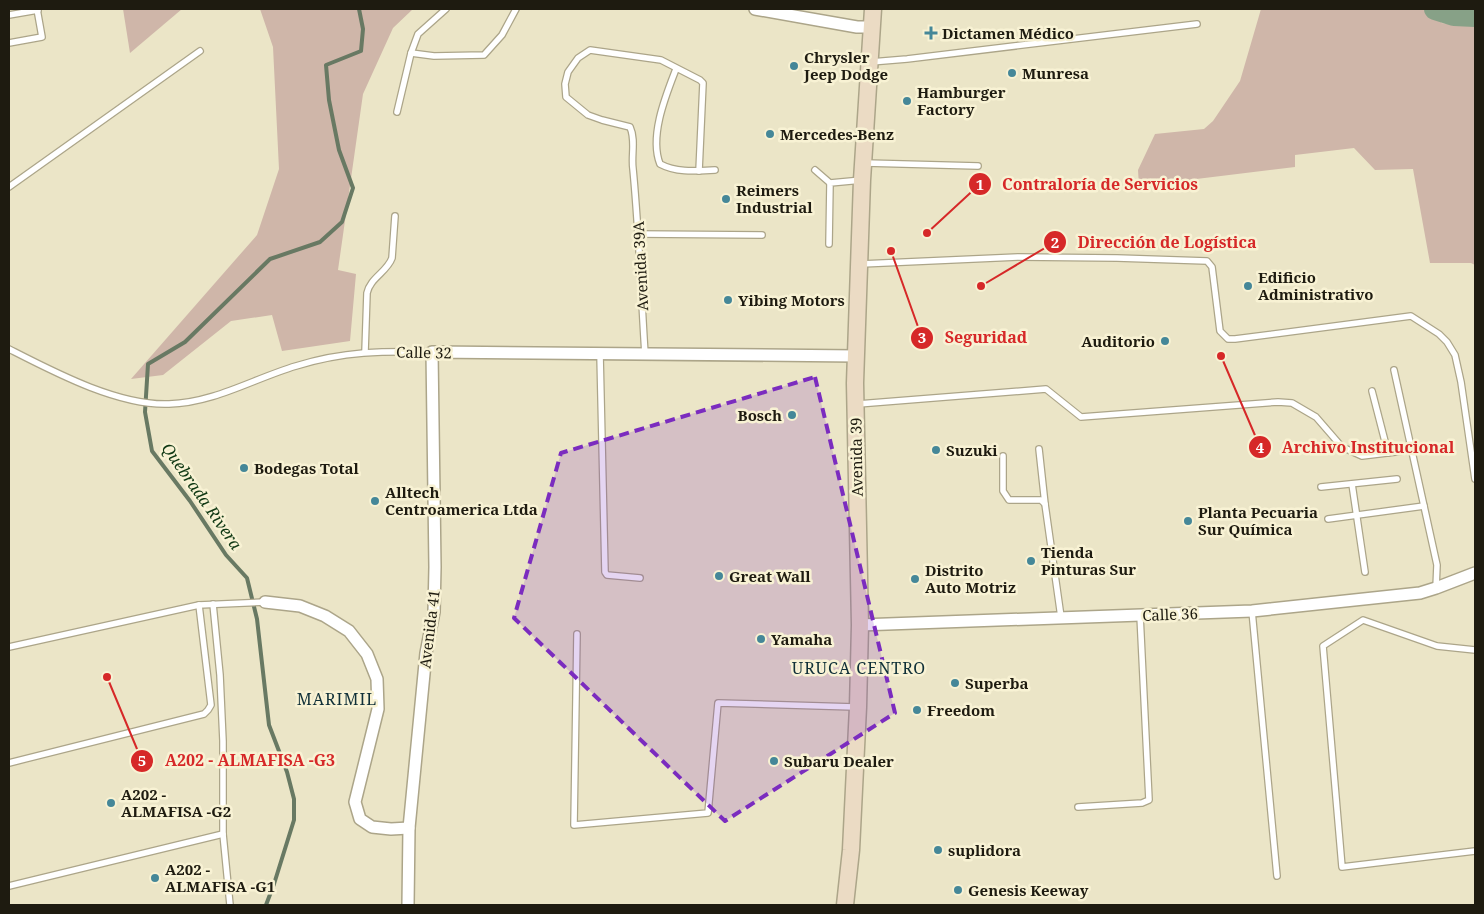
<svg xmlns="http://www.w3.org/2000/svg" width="1484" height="914" font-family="'Noto Serif',serif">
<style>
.green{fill:#cfb6a9}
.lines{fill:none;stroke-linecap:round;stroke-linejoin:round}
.stream{stroke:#687963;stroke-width:4}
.river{stroke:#87a187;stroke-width:22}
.service-casing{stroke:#aca589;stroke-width:8}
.minor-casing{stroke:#aca589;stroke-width:14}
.secondary-casing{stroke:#aca589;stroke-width:19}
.service{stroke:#fff;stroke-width:5.5}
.minor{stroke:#fff;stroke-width:11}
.secondary{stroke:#ebdbc4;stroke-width:16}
.marked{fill:#7b2cbf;fill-opacity:0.2;stroke:#7b2cbf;stroke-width:4;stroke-dasharray:10 6;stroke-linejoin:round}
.poi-dot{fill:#458798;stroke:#f8f2d4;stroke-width:2}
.labels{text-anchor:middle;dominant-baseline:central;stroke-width:5;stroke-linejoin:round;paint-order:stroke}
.poi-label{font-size:15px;font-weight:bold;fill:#1e1b10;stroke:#f8f2d4;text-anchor:start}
.street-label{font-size:15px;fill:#1e1b10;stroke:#f8f2d4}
.water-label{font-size:16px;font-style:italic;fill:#0f3813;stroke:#f8f2d4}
.neighbourhood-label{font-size:16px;letter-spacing:1px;fill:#103038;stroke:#f8f2d4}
.leader{fill:none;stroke:#d62828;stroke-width:2}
.callout-dot{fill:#d62828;stroke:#f8f2d4;stroke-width:2}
.mark-label{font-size:15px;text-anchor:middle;font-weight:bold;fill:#fff}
.callout-label{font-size:16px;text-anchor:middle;font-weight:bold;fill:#d62828;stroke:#f8f2d4;stroke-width:5;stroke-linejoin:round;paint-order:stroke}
</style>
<rect width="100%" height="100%" fill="#ebe5c7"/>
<g class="green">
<path d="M123,9H182L130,53Z"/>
<path d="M260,9H413L393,28L363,94L338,270L356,274L350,341L282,351L272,315L231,321L163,375L131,379L257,235L279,169L273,47Z"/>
<path d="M1261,9H1456L1441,23L1475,26V265L1471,263H1430L1413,169L1375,170L1354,148L1295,155V167L1139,186L1138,170L1155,134L1204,129L1213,121L1240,81Z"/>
</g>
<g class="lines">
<path class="stream" d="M266,905L274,884L294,820V799L287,772L269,725L257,619L247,578L226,555L190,501L152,451L145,412L148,364L185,342L270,259L320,242L342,222L353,188L339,150L329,100L326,65L361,51L363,29L359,9"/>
<path class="river" d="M1435,9L1454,15L1475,16"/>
<g class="service-casing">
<g id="service">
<path d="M9,15L38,10"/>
<path d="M9,43L42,37L37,9"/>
<path d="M411,53L434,56L484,55L502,35L516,9"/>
<path d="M871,62L907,59L1197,24"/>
<path d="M676,69C666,95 649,136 660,164C677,173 696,171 715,170"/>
<path d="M397,112L411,53L418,34L446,9"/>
<path d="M865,163L978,166"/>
<path d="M815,170L830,183"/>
<path d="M9,187L200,51"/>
<path d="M638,234L762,235"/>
<path d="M829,244L830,183L862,180"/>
<path d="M861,264L1018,257L1117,258L1207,261L1212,267L1220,331L1228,339H1235L1411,316L1439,334L1447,342L1455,355L1461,382L1475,479"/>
<path d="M9,349C54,372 118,406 169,404C214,403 255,378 296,366C344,351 383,351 432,352"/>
<path d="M365,352L367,293C370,278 387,272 392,258L395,216"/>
<path d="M600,354L605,572L607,575L640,578"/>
<path d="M645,354C641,293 639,231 633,169C631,156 636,140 630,127L602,120L588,115L566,97L565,84L568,72L578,58L590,50L661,60L700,80L703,83L699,171"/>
<path d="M1394,370L1437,565L1436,588"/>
<path d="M1372,391L1388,453"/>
<path d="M858,404L1046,389L1081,417L1278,402L1292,403L1316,417L1342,447L1362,456L1412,450"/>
<path d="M1039,449L1045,504"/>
<path d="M1003,456V491L1009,500H1041L1045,504L1061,617"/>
<path d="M1352,484L1365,572"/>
<path d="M1321,487L1397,479"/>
<path d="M1328,519L1424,506"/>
<path d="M213,604L220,675L223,741V834L230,905"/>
<path d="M1252,611L1277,876"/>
<path d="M577,634L574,825L708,813L718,703L855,707"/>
<path d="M9,647L199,605L265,602"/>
<path d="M1475,650L1437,646L1363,620L1323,646L1342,867L1475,851"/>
<path d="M9,763L204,714L208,710L211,705L199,605"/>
<path d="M1078,807L1142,803L1149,800L1140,615"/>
<path d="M9,886L223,834"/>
</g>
</g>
<g class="minor-casing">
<g id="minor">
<path d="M755,9L857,27H871"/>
<path d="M265,602L300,606L325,616L349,631L367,654L377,679L378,709L355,802L360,819L372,827L391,829L409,828"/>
<path d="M860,625L1252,611L1420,593L1436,588L1475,573"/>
<path d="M408,905L409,828L426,653L434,612L435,567L432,352L857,356"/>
</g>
</g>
<g class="secondary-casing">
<path id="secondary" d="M845,905L851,850L858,707L860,625L855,383L862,180L873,9"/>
</g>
<use href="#service" class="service"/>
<use href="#minor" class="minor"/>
<use href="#secondary" class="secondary"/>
</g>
<path class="marked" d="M815,377L895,713L725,821L514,618L561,453Z"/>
<g class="poi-dot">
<path d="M928.5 25.5h5v5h5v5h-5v5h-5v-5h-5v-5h5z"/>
<circle cx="794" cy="66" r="5"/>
<circle cx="1012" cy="73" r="5"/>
<circle cx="907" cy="101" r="5"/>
<circle cx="770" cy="134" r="5"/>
<circle cx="726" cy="199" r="5"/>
<circle cx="1248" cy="286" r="5"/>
<circle cx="728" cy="300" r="5"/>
<circle cx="1165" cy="341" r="5"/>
<circle cx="792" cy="415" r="5"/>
<circle cx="936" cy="450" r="5"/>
<circle cx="244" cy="468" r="5"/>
<circle cx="375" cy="501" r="5"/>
<circle cx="1188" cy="521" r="5"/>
<circle cx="1031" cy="561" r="5"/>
<circle cx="719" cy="576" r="5"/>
<circle cx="915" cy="579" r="5"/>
<circle cx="761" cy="639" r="5"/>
<circle cx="955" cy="683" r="5"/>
<circle cx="917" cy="710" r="5"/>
<circle cx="774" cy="761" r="5"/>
<circle cx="111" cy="803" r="5"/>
<circle cx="938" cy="850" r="5"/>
<circle cx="155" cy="878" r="5"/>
<circle cx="958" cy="890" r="5"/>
</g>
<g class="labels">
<g class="poi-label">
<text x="942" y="33">Dictamen Médico</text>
<text x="804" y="57">Chrysler<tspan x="804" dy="17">Jeep Dodge</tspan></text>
<text x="1022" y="73">Munresa</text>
<text x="917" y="92">Hamburger<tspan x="917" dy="17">Factory</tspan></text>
<text x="780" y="134">Mercedes-Benz</text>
<text x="736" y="190">Reimers<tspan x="736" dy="17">Industrial</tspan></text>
<text x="1258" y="277">Edificio<tspan x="1258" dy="17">Administrativo</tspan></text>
<text x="738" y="300">Yibing Motors</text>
<text x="1155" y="341" text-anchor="end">Auditorio</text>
<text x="782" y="415" text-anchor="end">Bosch</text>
<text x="946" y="450">Suzuki</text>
<text x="254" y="468">Bodegas Total</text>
<text x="385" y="492">Alltech<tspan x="385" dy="17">Centroamerica Ltda</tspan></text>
<text x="1198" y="512">Planta Pecuaria<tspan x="1198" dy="17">Sur Química</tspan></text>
<text x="1041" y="552">Tienda<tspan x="1041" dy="17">Pinturas Sur</tspan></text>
<text x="925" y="570">Distrito<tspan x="925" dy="17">Auto Motriz</tspan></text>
<text x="729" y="576">Great Wall</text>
<text x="771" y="639">Yamaha</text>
<text x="965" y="683">Superba</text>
<text x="927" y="710">Freedom</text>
<text x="784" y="761">Subaru Dealer</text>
<text x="121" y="794">A202 -<tspan x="121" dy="17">ALMAFISA -G2</tspan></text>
<text x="948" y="850">suplidora</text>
<text x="165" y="869">A202 -<tspan x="165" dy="17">ALMAFISA -G1</tspan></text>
<text x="968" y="890">Genesis Keeway</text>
</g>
<g class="street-label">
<text transform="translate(640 266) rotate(-93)">Avenida 39A</text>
<text transform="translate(424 352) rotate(1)">Calle 32</text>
<text transform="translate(856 457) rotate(-91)">Avenida 39</text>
<text transform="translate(1170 614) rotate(-2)">Calle 36</text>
<text transform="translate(429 629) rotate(-83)">Avenida 41</text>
</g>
<g class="water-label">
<text transform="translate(202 496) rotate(55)">Quebrada Rivera</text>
</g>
<g class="neighbourhood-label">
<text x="859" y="668">URUCA CENTRO</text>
<text x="337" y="699">MARIMIL</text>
</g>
</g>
<path class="leader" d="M927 233L980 184M981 286L1055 242M891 251L922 338M1221 356L1260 447M107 677L142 761"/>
<g class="callout-dot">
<circle cx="927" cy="233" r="5"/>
<circle cx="981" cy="286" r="5"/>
<circle cx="891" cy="251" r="5"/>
<circle cx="1221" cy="356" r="5"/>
<circle cx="107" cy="677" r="5"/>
<circle cx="980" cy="184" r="12"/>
<circle cx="1055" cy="242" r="12"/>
<circle cx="922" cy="338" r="12"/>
<circle cx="1260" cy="447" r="12"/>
<circle cx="142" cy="761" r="12"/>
</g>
<g class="mark-label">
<text x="980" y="190">1</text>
<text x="1055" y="248">2</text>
<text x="922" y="343">3</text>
<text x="1260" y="453">4</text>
<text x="142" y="766">5</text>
</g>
<g class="callout-label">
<text x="1100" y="190">Contraloría de Servicios</text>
<text x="1167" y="248">Dirección de Logística</text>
<text x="986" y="343">Seguridad</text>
<text x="1368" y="453">Archivo Institucional</text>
<text x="250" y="766">A202 - ALMAFISA -G3</text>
</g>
<rect width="1484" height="914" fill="none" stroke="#1e1b10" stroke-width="20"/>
</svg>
